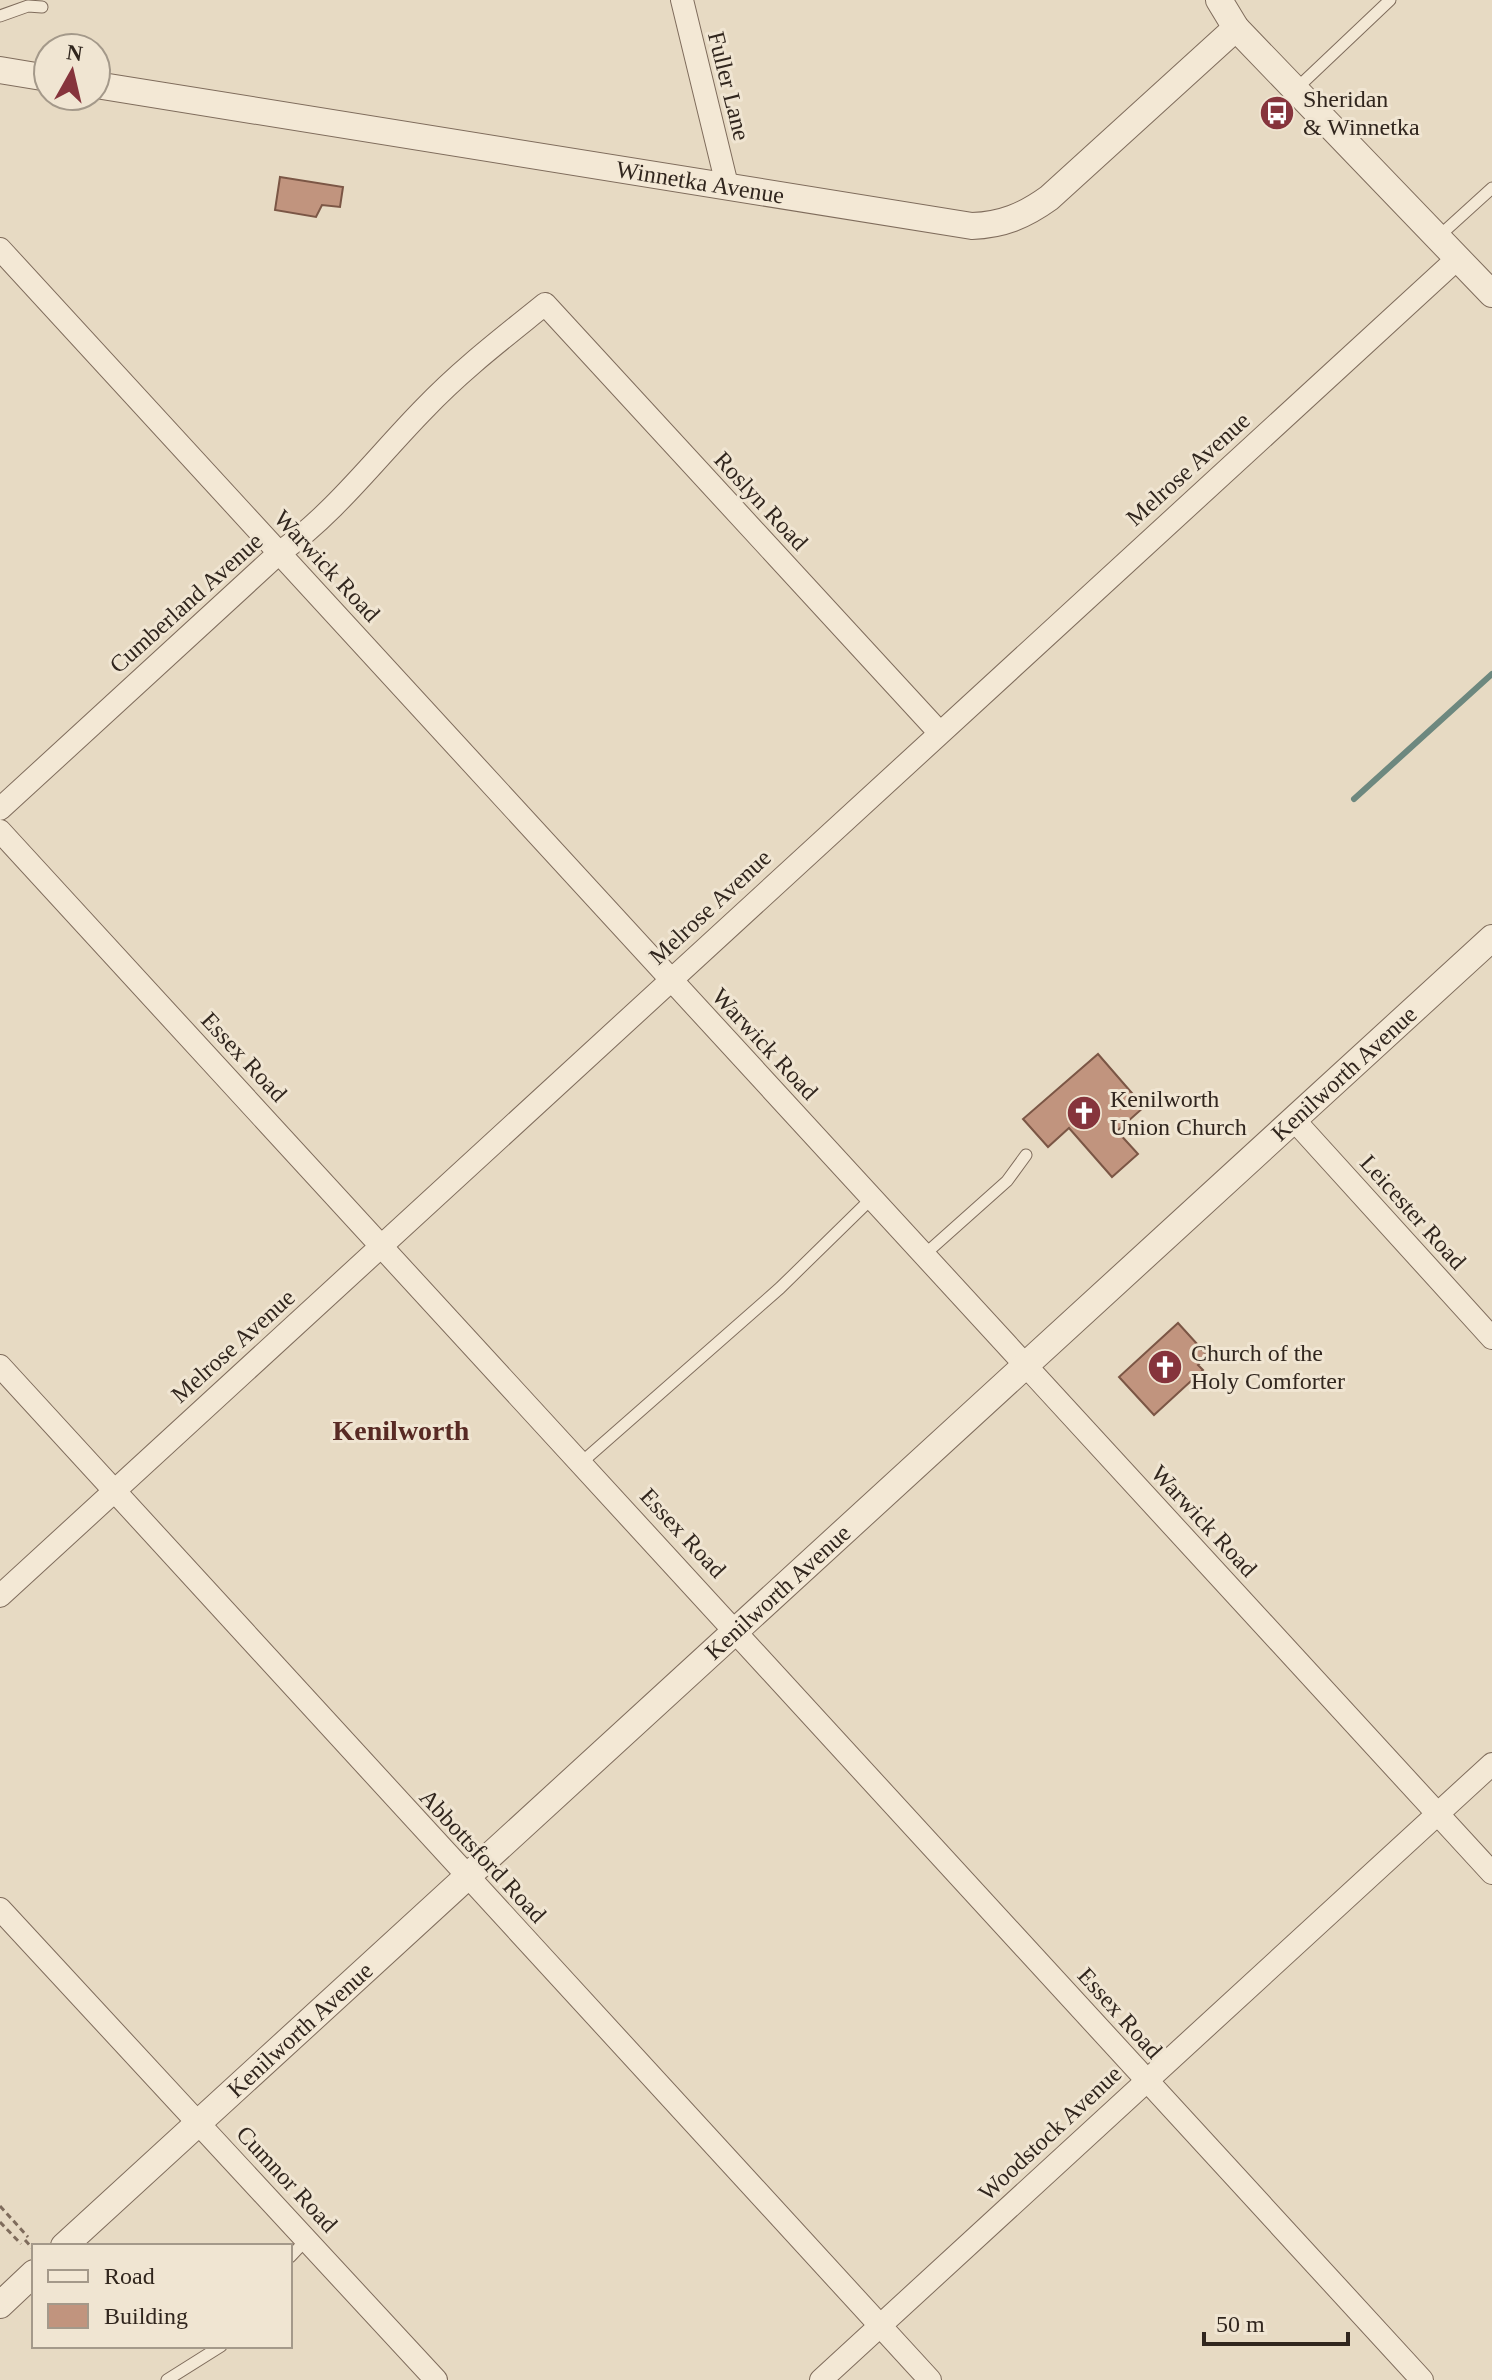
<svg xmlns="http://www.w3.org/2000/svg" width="1492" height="2380" font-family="Georgia,serif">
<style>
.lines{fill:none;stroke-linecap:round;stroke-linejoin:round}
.stream{stroke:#6d887f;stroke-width:6}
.building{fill:#c1947e;stroke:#7b5645;stroke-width:2}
.service-casing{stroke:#7f6c5c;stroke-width:13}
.minor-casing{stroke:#7f6c5c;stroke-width:24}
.tertiary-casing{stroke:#7f6c5c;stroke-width:28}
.path{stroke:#7f6c5c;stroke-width:3;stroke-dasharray:6 4;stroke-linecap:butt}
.service{stroke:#f3e8d5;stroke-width:11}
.minor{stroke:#f3e8d5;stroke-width:22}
.tertiary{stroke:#f3e8d5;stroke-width:26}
.labels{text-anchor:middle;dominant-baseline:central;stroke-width:6;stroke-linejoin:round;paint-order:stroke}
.street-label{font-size:24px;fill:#31261e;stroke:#f0e5d2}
.poi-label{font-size:24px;fill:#31261e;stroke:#f0e5d2;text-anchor:start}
.quarter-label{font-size:28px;font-weight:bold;fill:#582a24;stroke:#f0e5d2}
</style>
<rect width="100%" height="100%" fill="#e7dac3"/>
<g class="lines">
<path class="stream" d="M1354,799L1492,674"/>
</g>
<g class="building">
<path d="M280,177L343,187L340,207L322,205L316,217L275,210Z"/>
<path d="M1098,1054L1144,1107L1117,1131L1138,1154L1112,1177L1069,1128L1048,1147L1023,1119Z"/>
<path d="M1178,1323L1208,1356L1198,1365L1203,1370L1154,1415L1119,1377Z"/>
</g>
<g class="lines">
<g class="service-casing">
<g id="service">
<path d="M0,16L28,6L42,7"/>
<path d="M1295,90L1390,0"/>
<path d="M1437,238L1492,188"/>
<path d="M924,1255L1007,1181L1026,1155"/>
<path d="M582,1462L780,1288L872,1198"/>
<path d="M290,2257L307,2239"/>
<path d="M167,2380L221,2346"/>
</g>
</g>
<g class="minor-casing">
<g id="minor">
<path d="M682,0L727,185"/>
<path d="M0,249L1492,1873"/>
<path d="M0,809L279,553C335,513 376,458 424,409C461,370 503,338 545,304L939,732"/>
<path d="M0,831L1422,2380"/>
<path d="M1295,1121L1492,1338"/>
<path d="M0,1366L930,2380"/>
<path d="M0,1596L1457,259"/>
<path d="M0,1909L436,2380"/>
<path d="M821,2380L1492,1764"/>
</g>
</g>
<g class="tertiary-casing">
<g id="tertiary">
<path d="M1219,0L1236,28L1492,294"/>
<path d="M0,70L48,78"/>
<path id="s1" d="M96,85L972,226C1002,225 1024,216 1049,198L1236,28"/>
<path id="s2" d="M64,2246L1492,938"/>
<path d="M0,2305L34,2273"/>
</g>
</g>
<g class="path">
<path d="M0,2206L28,2237"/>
<path d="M0,2222L21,2244"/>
<path d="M25,2240L34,2250"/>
</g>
<use href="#service" class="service"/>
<use href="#minor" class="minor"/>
<use href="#tertiary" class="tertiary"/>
</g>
<defs>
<g id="bus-disc" transform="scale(1.8)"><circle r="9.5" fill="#86343c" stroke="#f0e5d2"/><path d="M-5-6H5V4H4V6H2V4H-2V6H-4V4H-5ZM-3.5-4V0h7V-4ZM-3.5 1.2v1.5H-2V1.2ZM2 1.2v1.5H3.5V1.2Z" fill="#fff"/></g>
<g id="church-disc" transform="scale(1.8)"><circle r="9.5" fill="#86343c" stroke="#f0e5d2"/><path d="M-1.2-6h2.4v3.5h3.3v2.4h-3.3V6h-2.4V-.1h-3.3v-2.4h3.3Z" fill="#fff"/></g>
</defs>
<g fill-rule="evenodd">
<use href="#bus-disc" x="1277" y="113"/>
<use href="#church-disc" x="1084" y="1113"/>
<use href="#church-disc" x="1165" y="1367"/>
</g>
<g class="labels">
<g class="street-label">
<text transform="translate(729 86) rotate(76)">Fuller Lane</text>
<text stroke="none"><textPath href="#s1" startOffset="612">Winnetka Avenue</textPath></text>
<text transform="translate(1188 469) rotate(-42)">Melrose Avenue</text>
<text transform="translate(761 501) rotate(47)">Roslyn Road</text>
<text transform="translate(327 566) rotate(47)">Warwick Road</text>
<text transform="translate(186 603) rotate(-42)">Cumberland Avenue</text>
<text transform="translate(710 907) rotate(-43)">Melrose Avenue</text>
<text transform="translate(765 1044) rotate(47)">Warwick Road</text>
<text transform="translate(244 1057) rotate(47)">Essex Road</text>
<text stroke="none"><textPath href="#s2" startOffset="1736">Kenilworth Avenue</textPath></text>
<text transform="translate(1413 1212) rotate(48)">Leicester Road</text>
<text transform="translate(233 1346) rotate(-42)">Melrose Avenue</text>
<text transform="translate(1204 1521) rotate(47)">Warwick Road</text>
<text transform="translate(683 1533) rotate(47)">Essex Road</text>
<text stroke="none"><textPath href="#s2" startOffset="968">Kenilworth Avenue</textPath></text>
<text transform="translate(483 1856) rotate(47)">Abbottsford Road</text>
<text transform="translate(1120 2013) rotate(48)">Essex Road</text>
<text stroke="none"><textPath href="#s2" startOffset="320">Kenilworth Avenue</textPath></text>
<text transform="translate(1050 2133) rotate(-43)">Woodstock Avenue</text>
<text transform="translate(287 2179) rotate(47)">Cumnor Road</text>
</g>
<g class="poi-label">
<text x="1303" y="99">Sheridan<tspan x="1303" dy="28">&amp; Winnetka</tspan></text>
<text x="1110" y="1099">Kenilworth<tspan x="1110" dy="28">Union Church</tspan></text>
<text x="1191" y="1353">Church of the<tspan x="1191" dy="28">Holy Comforter</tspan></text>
</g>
<g class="quarter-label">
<text x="401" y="1430">Kenilworth</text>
</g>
</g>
<rect x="32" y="2244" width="260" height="104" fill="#f0e5d2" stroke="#a4998a" stroke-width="2"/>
<rect x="48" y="2270" width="40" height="12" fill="#f3e8d5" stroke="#a4998a" stroke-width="2"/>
<text x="104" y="2284" font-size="24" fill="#31261e">Road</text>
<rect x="48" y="2304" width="40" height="24" fill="#c1947e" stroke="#a4998a" stroke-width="2"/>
<text x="104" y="2324" font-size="24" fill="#31261e">Building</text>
<g transform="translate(72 72) rotate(8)"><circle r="38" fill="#f0e5d2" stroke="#a4998a" stroke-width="2"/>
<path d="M0-6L14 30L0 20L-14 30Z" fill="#86343c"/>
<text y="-12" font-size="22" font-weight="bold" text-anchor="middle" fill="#31261e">N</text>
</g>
<path d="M1204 2332v12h144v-12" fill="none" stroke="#31261e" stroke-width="4"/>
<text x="1216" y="2332" font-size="24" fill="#31261e" stroke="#f0e5d2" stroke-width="6" paint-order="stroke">50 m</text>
</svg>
